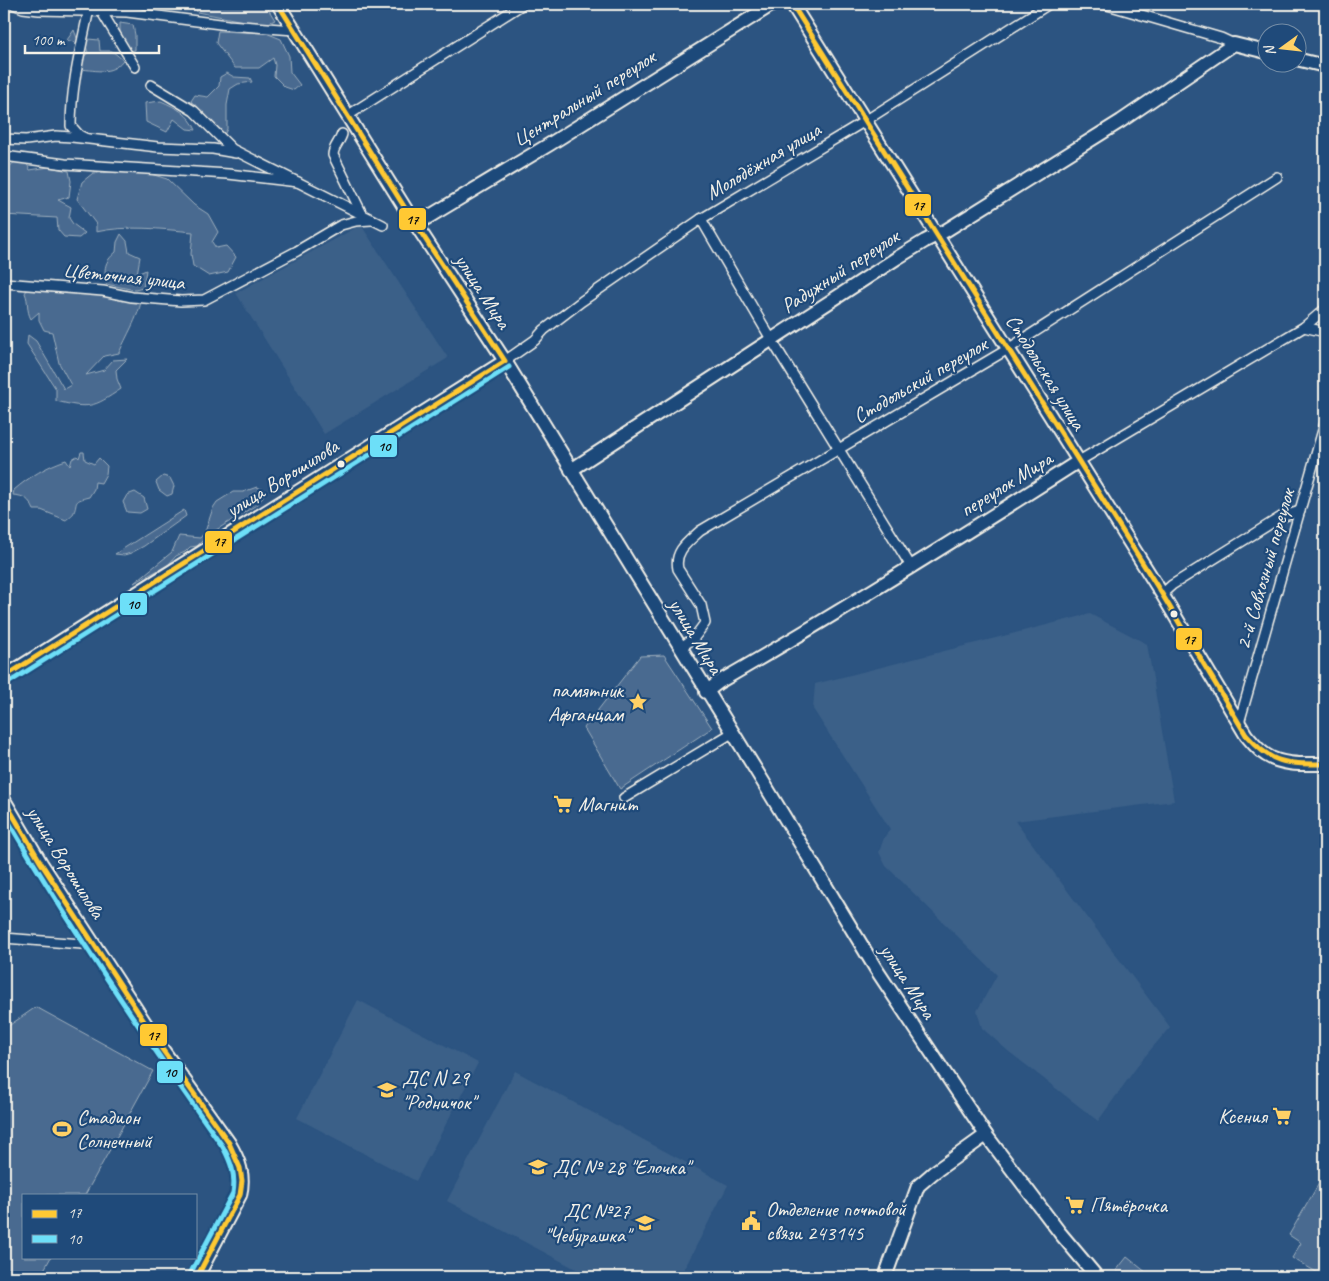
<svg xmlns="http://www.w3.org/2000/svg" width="1329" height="1281" font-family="Caveat,sans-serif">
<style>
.built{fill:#3b6088}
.green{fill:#496b90;stroke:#9eaebc}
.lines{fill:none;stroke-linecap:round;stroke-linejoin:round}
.street-casing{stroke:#f4f1e8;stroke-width:12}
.secondary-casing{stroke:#f4f1e8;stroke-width:16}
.street{stroke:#1f4a7a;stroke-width:9}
.secondary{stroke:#1f4a7a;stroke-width:12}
.bus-1-casing{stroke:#1f4a7a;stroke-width:9}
.bus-2-casing{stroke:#1f4a7a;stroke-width:9}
.bus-1{stroke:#ffc933;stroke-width:5}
.bus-2{stroke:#6ddff8;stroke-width:5}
.bus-dot{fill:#f4f1e8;stroke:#1f4a7a;stroke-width:2}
.labels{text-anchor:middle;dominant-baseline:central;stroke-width:4.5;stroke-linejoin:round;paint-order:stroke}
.street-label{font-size:21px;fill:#f4f1e8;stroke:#1f4a7a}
.poi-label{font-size:21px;fill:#f4f1e8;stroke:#1f4a7a;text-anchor:start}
.line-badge{stroke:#1f4a7a;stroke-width:2}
.pale-badge-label{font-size:14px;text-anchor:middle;font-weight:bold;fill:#111}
</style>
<rect width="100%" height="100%" fill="#2c5481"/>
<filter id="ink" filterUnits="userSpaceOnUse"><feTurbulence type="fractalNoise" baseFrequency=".02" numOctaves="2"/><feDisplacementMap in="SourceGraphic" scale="10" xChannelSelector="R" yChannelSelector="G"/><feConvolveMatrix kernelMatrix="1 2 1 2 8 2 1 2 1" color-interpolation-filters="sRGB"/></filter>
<g filter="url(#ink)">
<g class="built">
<path d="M361,225L448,358L324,434L236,293Z"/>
<path d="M1090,614L1147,644L1174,801L1015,821L1170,1027L1141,1061L1098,1121L1008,1051L982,1028L977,1011L997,975L886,866L879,852L884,838L890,829L813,709L815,684Z"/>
<path d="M358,1000L478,1063L416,1181L297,1118Z"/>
<path d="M515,1071L728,1185L680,1277H591L447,1201Z"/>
</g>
<g class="green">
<path d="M194,4H265L275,20L264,25L197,12Z"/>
<path d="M120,23L133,25L135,35V50L130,51L120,35Z"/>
<path d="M74,30L77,38L99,40L100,51H112L123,60C110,77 95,69 76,69L79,61L88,53L86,46L67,40Z"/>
<path d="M218,31L266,33L281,39L289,56L290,72L300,85L294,90L285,87L274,76L275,65L273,58L259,68H235L216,43Z"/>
<path d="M227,73L234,77L250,78L252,82L238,84L230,89L227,105V129L223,137L205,118L191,101L195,95L208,97L219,86L220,77Z"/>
<path d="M161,101C177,108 189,114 196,130L187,129L174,119L167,132L146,122L145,103Z"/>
<path d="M17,160L27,164L30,170L49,167L69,171L71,181L69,197L58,200L71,207L69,218L73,224L85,233L79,238L64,237L58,230L57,218L4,215V161L9,167Z"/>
<path d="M141,171L167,179L194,205L208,214L218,232L212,242L216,248L226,246L236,257L228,272L209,276L193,266L191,254L193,232C162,229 126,225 96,232V224L77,199L82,182L93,173Z"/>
<path d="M121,234L127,241L129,252L140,257L137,274L146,270L143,288L135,290L106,284C104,268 104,262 116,252L117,242Z"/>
<path d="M28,288L75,291L141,302C138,317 126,337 119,353L104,356L86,375L104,370L113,360L127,359L116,370L117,379L121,389C93,408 89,409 56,401V389L27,344L28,335L36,341L64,389L71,385L59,363L52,332L44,330L39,320V312L31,319C26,310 29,302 25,293Z"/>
<path d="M81,452H84L85,460L94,464L99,458L107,466L106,474L101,483L95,482L94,489L89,497C71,501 79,503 73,514C72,515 66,520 66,520L41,510H34C29,499 25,496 13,495L14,490C29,477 47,466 66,460L70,466L72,459L77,456L79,458Z"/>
<path d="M163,476L170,478L174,486L172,494L167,496L159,490L156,482Z"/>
<path d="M257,487L264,490L263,496L258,504L208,535L197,546L190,547L185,552L176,556L168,565L134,583L172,552L179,536L200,538L205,532L213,508L217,502L233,492H243Z"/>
<path d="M135,492L144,498L147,509L140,513L127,512L123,502L127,495Z"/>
<path d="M184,510L186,516L144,546L131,553L124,555L115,554Z"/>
<path d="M664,655L712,728L620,789L584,728L640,656Z"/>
<path d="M36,1007L153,1071L85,1195H24V1257H51L40,1277H4V1029Z"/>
<path d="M1325,1173V1277L1292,1258L1301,1243L1289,1235Z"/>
<path d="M1127,1257L1152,1277H1122L1116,1271Z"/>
</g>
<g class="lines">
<g class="street-casing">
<g id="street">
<path d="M13,4L23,8L39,10L127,12L228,25L294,30"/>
<path d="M97,4L135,67"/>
<path d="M1104,4L1221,38L1234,44"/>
<path d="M151,85L194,111L232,149L383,225"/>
<path d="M347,116L523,4"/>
<path d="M342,134C340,142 333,147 333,155L363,216"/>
<path d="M85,138L79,135L71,126C71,84 82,44 90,4"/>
<path d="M4,139L26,140L56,136L72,137L158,147L213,149L236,153"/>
<path d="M4,156L65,164L228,174L298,182"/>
<path d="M701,219L771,339L912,568"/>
<path d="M4,283L103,291L132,297L181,301L204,300L297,251L341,225L356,221L371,220"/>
<path d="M1304,327L1325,332"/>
<path d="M505,361L535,340L544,330L582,301L701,219L865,121L1049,4"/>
<path d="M1079,461L1304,327L1325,309"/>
<path d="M1162,594L1172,585L1281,517L1300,511"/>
<path d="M680,648L694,638L705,623L701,605L678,569C674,551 688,542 700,531L1008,349L1277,177"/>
<path d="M1239,723L1325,423"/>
<path d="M624,798L732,733"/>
<path d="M4,938L95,945"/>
</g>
</g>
<g class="secondary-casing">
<g id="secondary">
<path d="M278,4L405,208L505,361L762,780L876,969L986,1135L1060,1233L1097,1277"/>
<path d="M792,4L1162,594L1246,735C1252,742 1258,750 1266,755C1282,766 1306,764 1325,764"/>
<path d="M1296,59L1325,66"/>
<path d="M415,225L550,144L773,4"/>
<path d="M571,470L897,258L925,241L945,231L1121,121L1234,44L1266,52"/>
<path d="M4,677L505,361"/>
<path d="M706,692L719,682C841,612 960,537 1079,461"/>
<path d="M4,800L41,863L162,1049L229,1143C239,1160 245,1175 240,1195L197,1277"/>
<path d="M885,1277L918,1186L933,1173L986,1135"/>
</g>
</g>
<use href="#street" class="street"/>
<use href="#secondary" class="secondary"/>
<g class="bus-1-casing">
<g id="bus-1">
<path d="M792,4L1162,594L1246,735C1272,765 1287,764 1325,764"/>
<path d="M4,677L505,361L405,208L278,4"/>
<path d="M4,800L41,863L162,1049L229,1143L240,1168L242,1181L240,1195L197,1277"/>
</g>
</g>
<g class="bus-2-casing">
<g id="bus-2">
<path d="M8,683L509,367"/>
<path d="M4,814C71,929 146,1039 223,1147C231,1162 236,1175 233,1193L190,1274"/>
</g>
</g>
<use href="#bus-1" class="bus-1"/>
<use href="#bus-2" class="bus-2"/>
</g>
</g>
<defs>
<g id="sight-bare" transform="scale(1.5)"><path d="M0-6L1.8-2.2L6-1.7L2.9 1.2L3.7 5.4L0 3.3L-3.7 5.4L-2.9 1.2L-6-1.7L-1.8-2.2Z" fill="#ffd166" stroke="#1f4a7a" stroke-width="2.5" paint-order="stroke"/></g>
<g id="supermarket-bare" transform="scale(1.5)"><path d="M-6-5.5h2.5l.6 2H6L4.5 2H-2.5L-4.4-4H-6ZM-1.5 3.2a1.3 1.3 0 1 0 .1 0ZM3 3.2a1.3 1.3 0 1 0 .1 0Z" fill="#ffd166" stroke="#1f4a7a" stroke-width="2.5" paint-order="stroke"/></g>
<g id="school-bare" transform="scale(1.5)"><path d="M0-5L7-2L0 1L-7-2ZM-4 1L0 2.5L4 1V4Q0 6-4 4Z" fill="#ffd166" stroke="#1f4a7a" stroke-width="2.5" paint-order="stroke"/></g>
<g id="stadium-bare" transform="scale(1.5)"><path d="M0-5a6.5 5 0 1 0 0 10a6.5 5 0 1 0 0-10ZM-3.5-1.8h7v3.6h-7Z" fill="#ffd166" stroke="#1f4a7a" stroke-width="2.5" paint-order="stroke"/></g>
<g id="civic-bare" transform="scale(1.5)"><path d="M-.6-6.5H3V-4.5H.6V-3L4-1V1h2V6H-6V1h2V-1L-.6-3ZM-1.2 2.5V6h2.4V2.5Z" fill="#ffd166" stroke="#1f4a7a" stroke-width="2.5" paint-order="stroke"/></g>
</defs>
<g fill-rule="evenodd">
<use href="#sight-bare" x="638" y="702"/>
<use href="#supermarket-bare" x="563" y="804"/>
<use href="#school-bare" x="387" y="1090"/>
<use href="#supermarket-bare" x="1282" y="1116"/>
<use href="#stadium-bare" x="62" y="1129"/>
<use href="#school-bare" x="538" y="1167"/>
<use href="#supermarket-bare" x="1075" y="1205"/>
<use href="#civic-bare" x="751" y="1221"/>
<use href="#school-bare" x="645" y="1223"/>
</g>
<g class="bus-dot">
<circle cx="341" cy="464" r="4.5"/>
<circle cx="1174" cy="614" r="4.5"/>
</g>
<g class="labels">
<g class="street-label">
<text transform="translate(584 98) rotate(-32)">Центральный переулок</text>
<text transform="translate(763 161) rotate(-31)">Молодёжная улица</text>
<text transform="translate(840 271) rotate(-33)">Радужный переулок</text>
<text transform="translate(124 276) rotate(6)">Цветочная улица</text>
<text transform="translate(483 291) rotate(57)">улица Мира</text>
<text transform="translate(1046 372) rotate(58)">Стодольская улица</text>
<text transform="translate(920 380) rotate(-30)">Стодольский переулок</text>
<text transform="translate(282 478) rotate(-32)">улица Ворошилова</text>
<text transform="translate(1006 484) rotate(-32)">переулок Мира</text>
<text transform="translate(1265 569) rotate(-74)">2-й Совхозный переулок</text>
<text transform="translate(696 636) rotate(59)">улица Мира</text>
<text transform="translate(66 862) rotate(58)">улица Ворошилова</text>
<text transform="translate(908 981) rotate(57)">улица Мира</text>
</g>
<g class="poi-label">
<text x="623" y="690" text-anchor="end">памятник<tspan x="623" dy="24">Афганцам</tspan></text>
<text x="578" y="804">Магнит</text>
<text x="402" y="1078">ДС N 29<tspan x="402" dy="24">"Родничок"</tspan></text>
<text x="1267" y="1116" text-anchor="end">Ксения</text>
<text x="77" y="1117">Стадион<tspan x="77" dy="24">Солнечный</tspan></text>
<text x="553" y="1167">ДС № 28 "Елочка"</text>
<text x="1090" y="1205">Пятёрочка</text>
<text x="766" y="1209">Отделение почтовой<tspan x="766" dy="24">связи 243145</tspan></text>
<text x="630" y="1211" text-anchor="end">ДС №27<tspan x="630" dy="24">"Чебурашка"</tspan></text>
</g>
</g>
<g class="line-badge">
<rect x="904" y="193" width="28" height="24" rx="5" fill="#ffc933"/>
<rect x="398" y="207" width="29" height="24" rx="5" fill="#ffc933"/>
<rect x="369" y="434" width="29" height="24" rx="5" fill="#6ddff8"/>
<rect x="204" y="530" width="29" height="24" rx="5" fill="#ffc933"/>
<rect x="119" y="592" width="29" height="24" rx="5" fill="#6ddff8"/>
<rect x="1175" y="627" width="28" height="24" rx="5" fill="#ffc933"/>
<rect x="139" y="1023" width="29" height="24" rx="5" fill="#ffc933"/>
<rect x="156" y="1060" width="28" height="24" rx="5" fill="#6ddff8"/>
</g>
<g class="pale-badge-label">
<text x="918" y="210">17</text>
<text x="412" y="224">17</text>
<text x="384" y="451">10</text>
<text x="219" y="546">17</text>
<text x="133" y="609">10</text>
<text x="1189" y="644">17</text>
<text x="153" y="1040">17</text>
<text x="170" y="1077">10</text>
</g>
<rect width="1329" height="1281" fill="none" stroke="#1f4a7a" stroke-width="20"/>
<rect x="10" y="10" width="1309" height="1261" fill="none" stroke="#f4f1e8" stroke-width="2" filter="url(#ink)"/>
<rect x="22" y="1194" width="175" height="65" fill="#1f4a7a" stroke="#748da6"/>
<rect x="32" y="1210" width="25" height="8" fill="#ffc933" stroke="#748da6"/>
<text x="68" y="1218" font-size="15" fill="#f4f1e8">17</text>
<rect x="32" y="1235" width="25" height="8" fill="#6ddff8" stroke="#748da6"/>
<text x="68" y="1244" font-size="15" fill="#f4f1e8">10</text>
<g transform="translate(1282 48) rotate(255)"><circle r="24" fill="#1f4a7a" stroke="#748da6"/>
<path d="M0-4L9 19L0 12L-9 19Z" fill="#ffd166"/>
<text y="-8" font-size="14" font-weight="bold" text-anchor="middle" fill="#f4f1e8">N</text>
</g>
<path d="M25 45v8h134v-8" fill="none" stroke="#f4f1e8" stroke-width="2.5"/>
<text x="32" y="45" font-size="15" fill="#f4f1e8" stroke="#1f4a7a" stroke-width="4" paint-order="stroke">100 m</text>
</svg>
